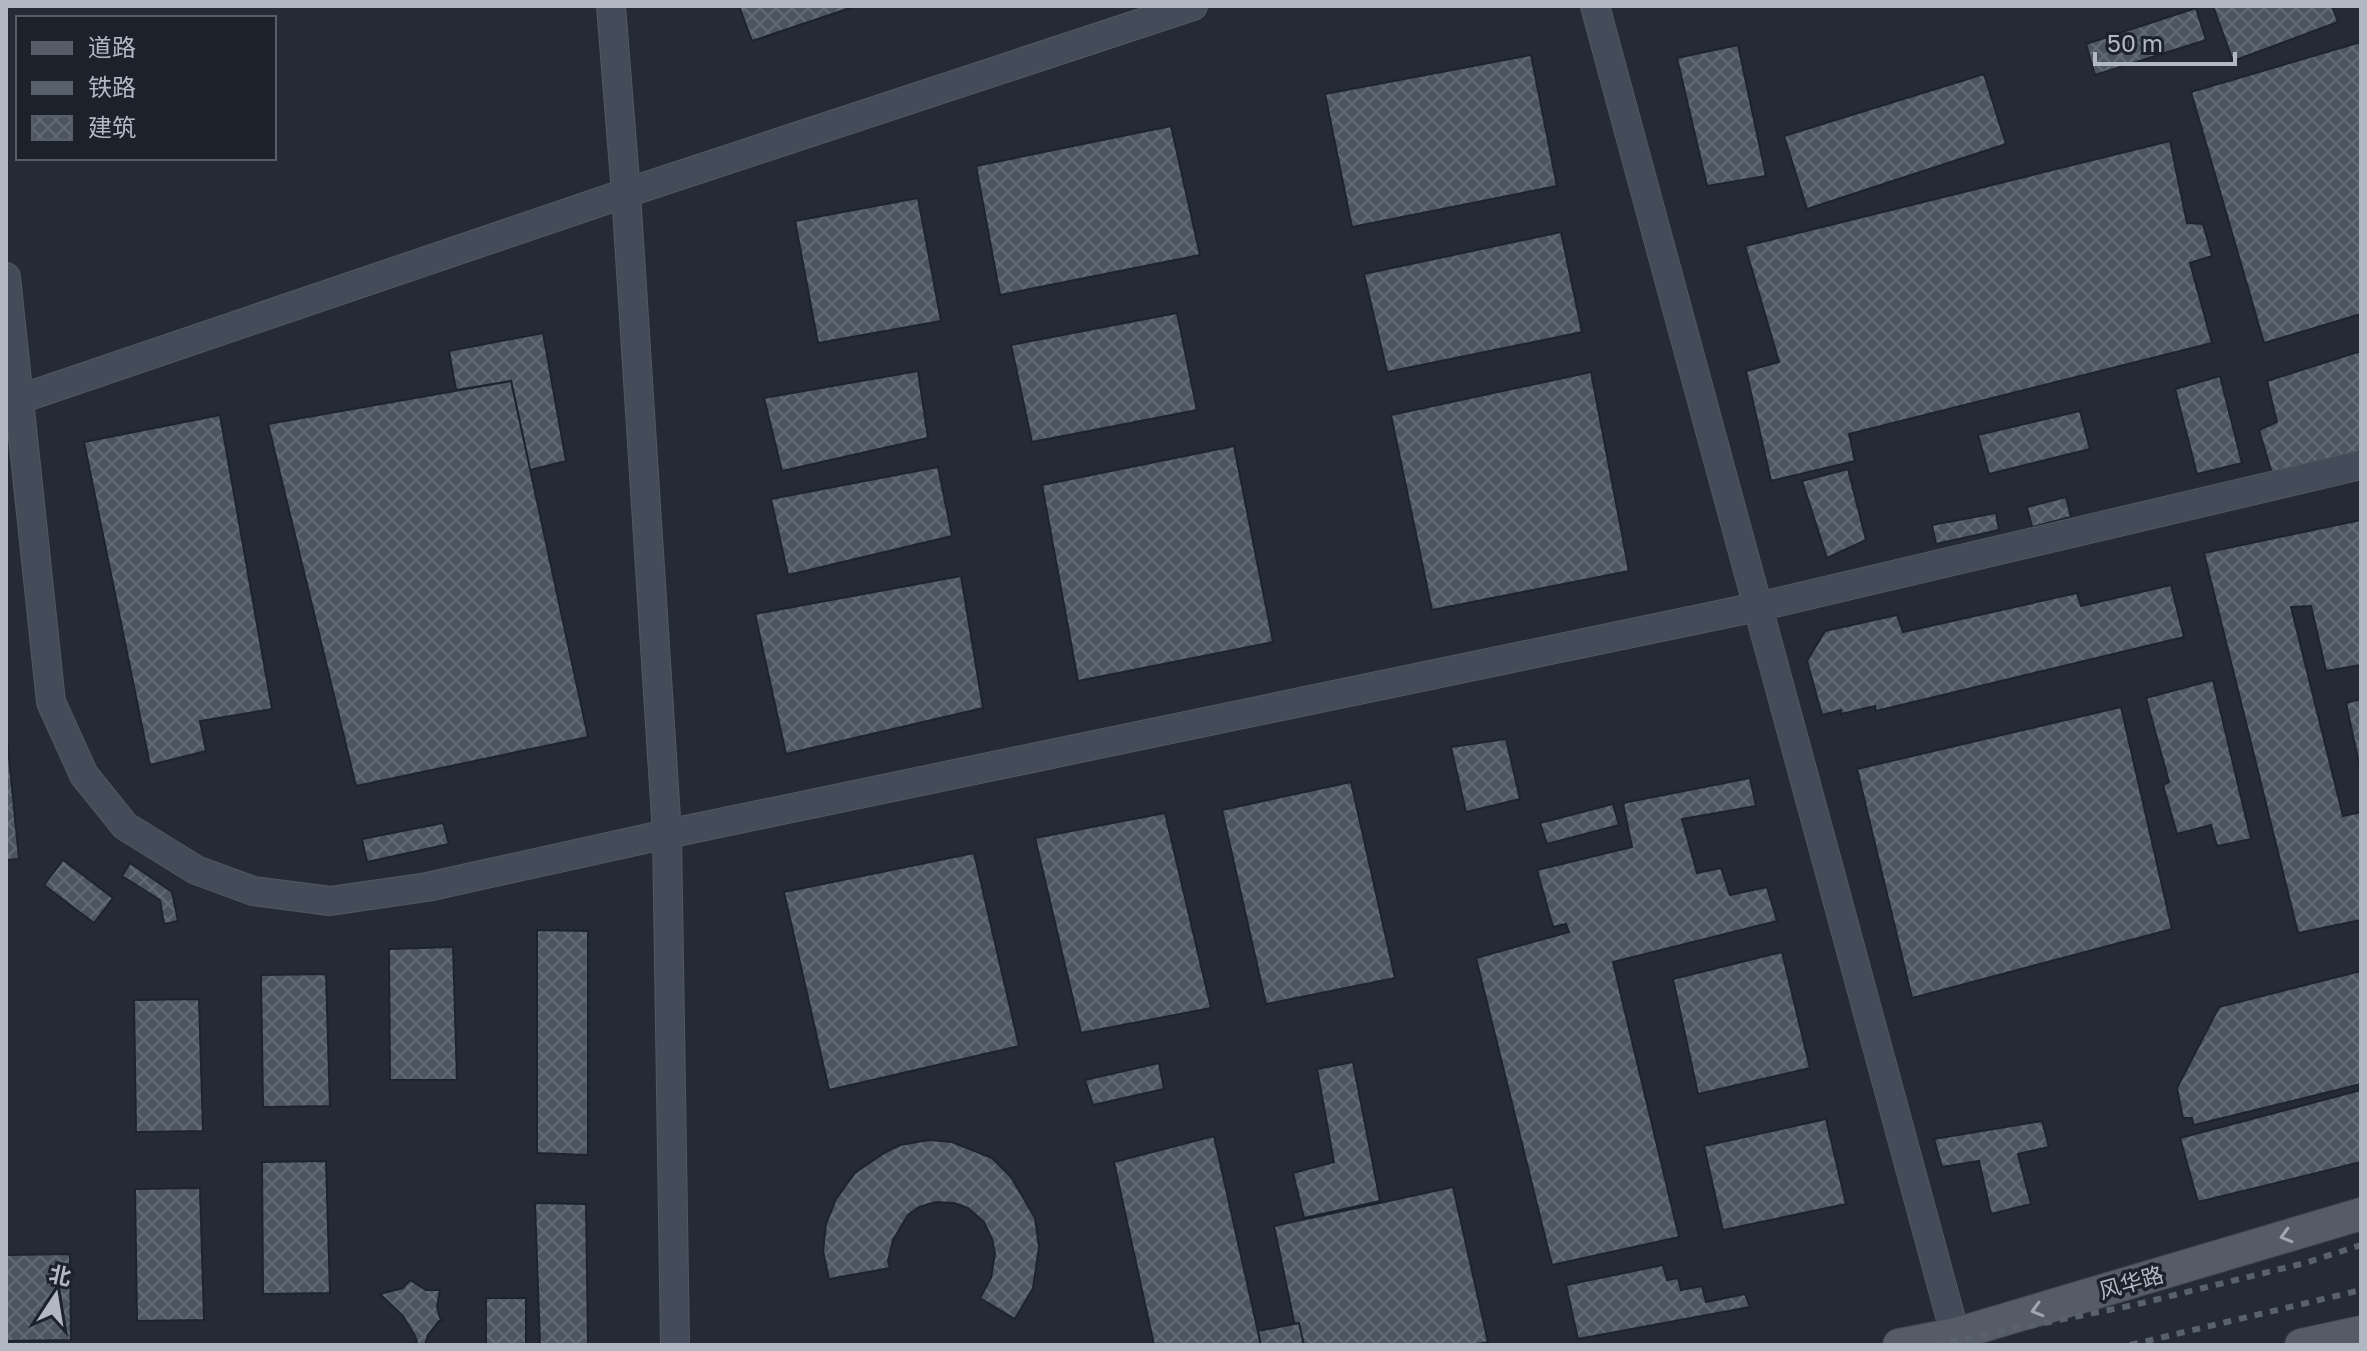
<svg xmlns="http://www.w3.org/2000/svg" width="2367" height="1351" font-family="'Golos Text','Noto Sans SC',sans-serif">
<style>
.building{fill:url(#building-cross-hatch);stroke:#1e242d;stroke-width:2}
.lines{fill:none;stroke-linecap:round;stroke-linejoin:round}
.secondary-casing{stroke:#525861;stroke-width:30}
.primary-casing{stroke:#404650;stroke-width:34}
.secondary{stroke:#454c59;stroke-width:28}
.primary{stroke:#555c67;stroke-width:32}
.rail{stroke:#59616d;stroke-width:6;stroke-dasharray:8 8;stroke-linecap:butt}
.oneway{stroke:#9fa6b1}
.labels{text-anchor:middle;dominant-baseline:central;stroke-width:7;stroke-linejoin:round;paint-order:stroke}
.street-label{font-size:22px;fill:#b2b8c3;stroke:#1c222b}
</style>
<defs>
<pattern id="building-cross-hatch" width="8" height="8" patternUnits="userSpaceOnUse" patternTransform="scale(2)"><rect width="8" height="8" fill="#4c5561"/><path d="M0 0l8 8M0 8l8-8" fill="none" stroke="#636b76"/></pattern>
</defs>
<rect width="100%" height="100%" fill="#242b36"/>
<g class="building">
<path d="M739,6H856L752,41Z"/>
<path d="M2213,6H2332L2338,22L2233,61Z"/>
<path d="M2196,8L2206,40L2095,75L2086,44Z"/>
<path d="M2361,42V314L2264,343L2191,92Z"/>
<path d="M1738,45L1766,176L1707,186L1677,58Z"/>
<path d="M1531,55L1557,186L1352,227L1325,94Z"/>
<path d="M1984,74L2006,144L1807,209L1784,136Z"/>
<path d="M1171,126L1200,255L1000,295L976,166Z"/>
<path d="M2170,141L2187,223L2203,224L2212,256L2190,263L2212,343L1849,434L1855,461L1771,481L1746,371L1779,362L1745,246Z"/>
<path d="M918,198L941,321L818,343L795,221Z"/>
<path d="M1561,232L1582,332L1387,372L1364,274Z"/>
<path d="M1177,313L1197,410L1032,442L1011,345Z"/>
<path d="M543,333L566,461L530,470L511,381L456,390L449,351Z"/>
<path d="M2361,351V453L2273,477L2259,430L2277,422L2267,381Z"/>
<path d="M918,371L928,438L782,471L764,398Z"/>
<path d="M1591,372L1629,571L1432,610L1391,415Z"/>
<path d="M2220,376L2242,463L2197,474L2175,389Z"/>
<path d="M511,381L588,737L356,786L268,424Z"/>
<path d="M2080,411L2090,449L1989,474L1978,435Z"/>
<path d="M220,415L272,709L200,721L206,751L150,765L84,442Z"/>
<path d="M1234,446L1273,642L1078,681L1042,485Z"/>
<path d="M938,467L952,536L788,575L771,499Z"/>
<path d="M1848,469L1866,540L1827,558L1802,481Z"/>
<path d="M2066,497L2071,517L2032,527L2027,507Z"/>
<path d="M1996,513L1999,530L1936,544L1932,525Z"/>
<path d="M2361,520V665L2326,671L2311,606L2291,607L2343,816L2361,812V920L2298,933L2204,553Z"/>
<path d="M961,576L983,708L786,754L755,614Z"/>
<path d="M2171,585L2184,637L1876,711L1875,706L1841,714V710L1822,715L1807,661L1825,631L1897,615L1903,632L2077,593L2081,606Z"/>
<path d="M2213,680L2251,839L2217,846L2211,825L2177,834L2163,785L2169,782L2146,698Z"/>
<path d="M2361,699V773L2346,703Z"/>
<path d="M2121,707L2172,929L1912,998L1857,769Z"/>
<path d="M6,727L19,859L6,860Z"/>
<path d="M1506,739L1520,799L1466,812L1451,747Z"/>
<path d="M1750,778L1756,806L1682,819L1697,873L1721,868L1730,895L1767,887L1777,921L1613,962L1679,1237L1552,1265L1476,958L1569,932L1566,924L1553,927L1537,870L1632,847L1623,803Z"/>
<path d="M1351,782L1395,978L1266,1004L1222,810Z"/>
<path d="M1613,804L1619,825L1547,844L1540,823Z"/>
<path d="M1165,813L1211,1008L1081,1033L1035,838Z"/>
<path d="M443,823L449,844L367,862L362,839Z"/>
<path d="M974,853L1019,1046L829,1090L784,892Z"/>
<path d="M63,860L113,898L94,923L44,885Z"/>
<path d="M130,863L172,892L178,921L164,924L160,900L122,876Z"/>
<path d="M537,930L588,931V1155L537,1153Z"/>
<path d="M453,947L457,1080H390L389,949Z"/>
<path d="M1782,952L1810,1068L1698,1094L1673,979Z"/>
<path d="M2361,971V1084L2194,1125L2192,1118H2183L2177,1088L2219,1007Z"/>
<path d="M326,974L330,1106L263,1107L261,975Z"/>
<path d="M199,999L203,1131L136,1132L134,1000Z"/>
<path d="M1353,1062L1380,1201L1304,1218L1293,1173L1334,1162L1317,1069Z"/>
<path d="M1159,1063L1164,1089L1093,1105L1085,1080Z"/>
<path d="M2361,1090V1162L2198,1202L2180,1138Z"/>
<path d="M1826,1119L1846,1204L1723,1230L1704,1146Z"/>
<path d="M2042,1121L2049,1147L2018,1154L2031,1204L1991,1214L1979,1161L1942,1167L1934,1139Z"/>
<path d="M1214,1136L1261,1345H1154L1114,1162Z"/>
<path d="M929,1140L952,1142L992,1158L1011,1177L1035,1218L1039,1247L1033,1288L1015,1319L980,1298L991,1278L995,1253L992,1239L984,1222L968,1208L954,1203L936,1202L919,1207L908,1215L893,1240L888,1261L890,1268L829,1279L823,1251L826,1224L836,1199L855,1173L884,1153L900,1145Z"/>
<path d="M326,1161L330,1293L263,1294L262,1162Z"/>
<path d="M1453,1187L1488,1342L1472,1345H1299L1274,1226Z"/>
<path d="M200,1188L204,1320L137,1321L135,1189Z"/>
<path d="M535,1203L586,1204L588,1345H540Z"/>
<path d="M70,1254L71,1340L6,1341V1255Z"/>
<path d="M1663,1265L1667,1280L1678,1278L1681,1290L1702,1286L1706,1302L1745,1294L1750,1307L1578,1339L1566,1285Z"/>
<path d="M410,1280L426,1290H440L437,1307L440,1318L443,1320L439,1321L428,1335L425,1345H406L417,1342L415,1336L403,1316L380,1294L403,1288Z"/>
<rect x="486" y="1298" width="40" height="47"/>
<path d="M1299,1323L1304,1345H1261L1258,1331Z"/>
</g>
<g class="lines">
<g class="secondary-casing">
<g id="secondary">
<path d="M611,6L626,193L667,834L675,1345"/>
<path d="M1595,6L1958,1345"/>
<path d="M6,277L51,702L84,775L125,826L196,870L253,891L330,901L427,887L667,834L1757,607L2361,465"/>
<path d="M17,400L626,193L1193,6"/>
</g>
</g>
<g class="primary-casing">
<g id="primary">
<path d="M1899,1345L1956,1334L2361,1214"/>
<path d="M2301,1345L2361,1332"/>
</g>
</g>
<use href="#secondary" class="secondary"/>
<use href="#primary" class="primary"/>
<g class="rail">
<path d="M1934,1345L2134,1305L2305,1263L2361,1245"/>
<path d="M2130,1345L2361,1290"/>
</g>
</g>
<defs><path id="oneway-chevron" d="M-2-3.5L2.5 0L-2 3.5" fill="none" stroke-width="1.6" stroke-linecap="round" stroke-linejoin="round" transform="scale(2)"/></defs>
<g class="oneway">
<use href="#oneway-chevron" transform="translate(2286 1236) rotate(164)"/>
<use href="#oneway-chevron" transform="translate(2037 1310) rotate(164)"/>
</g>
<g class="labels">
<g class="street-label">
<text transform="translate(2131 1282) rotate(-16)">风华路</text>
</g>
</g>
<rect width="2367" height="1351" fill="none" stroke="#b2b8c3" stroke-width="16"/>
<rect x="16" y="16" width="260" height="144" fill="#1c222b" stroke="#585e68" stroke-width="2"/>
<rect x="32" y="42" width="40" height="12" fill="#555c67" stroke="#585e68" stroke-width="2"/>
<text x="88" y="56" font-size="24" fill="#b2b8c3">道路</text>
<rect x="32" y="82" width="40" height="12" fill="#59616d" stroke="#585e68" stroke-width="2"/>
<text x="88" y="96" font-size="24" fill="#b2b8c3">铁路</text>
<rect x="32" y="116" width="40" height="24" fill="url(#building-cross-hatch)" stroke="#585e68" stroke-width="2"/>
<text x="88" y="136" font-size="24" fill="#b2b8c3">建筑</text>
<g transform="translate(56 1295) rotate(12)" stroke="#1c222b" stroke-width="6" paint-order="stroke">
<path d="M0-6L14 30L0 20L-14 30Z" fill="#b2b8c3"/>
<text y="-12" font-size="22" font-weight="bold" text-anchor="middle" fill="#b2b8c3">北</text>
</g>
<path d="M2095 52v12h140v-12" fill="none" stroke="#b2b8c3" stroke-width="4"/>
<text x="2107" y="52" font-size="24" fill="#b2b8c3" stroke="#1c222b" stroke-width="6" paint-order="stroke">50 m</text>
</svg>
